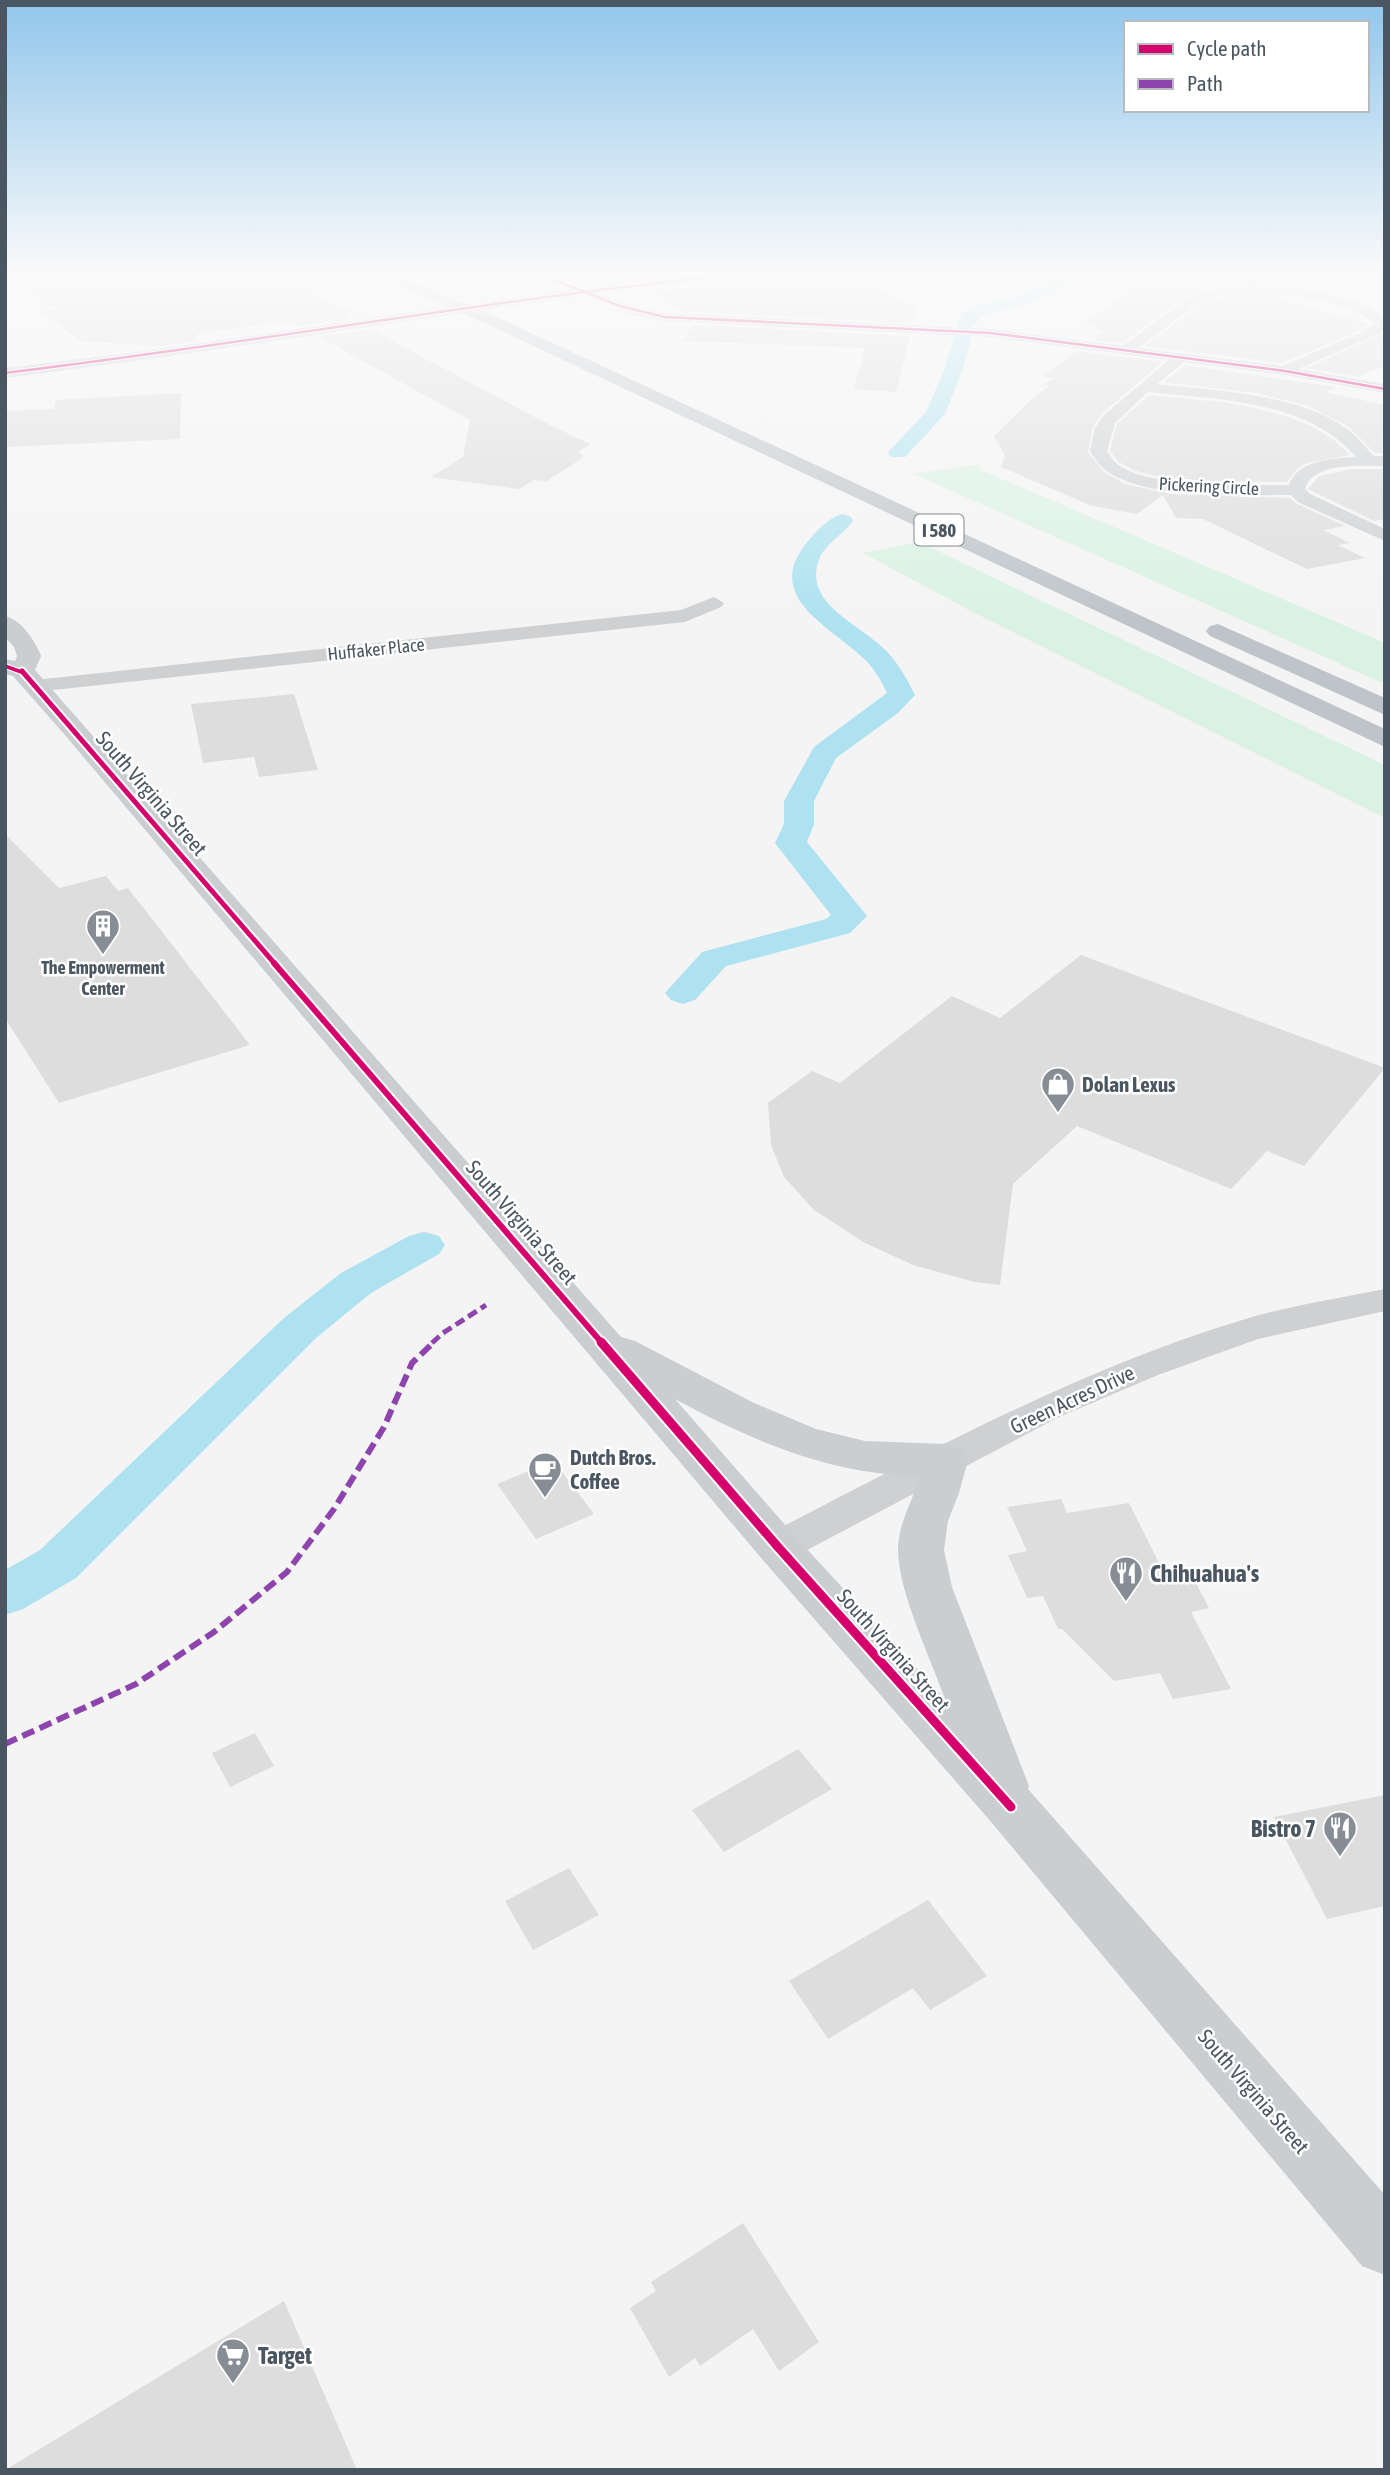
<svg xmlns="http://www.w3.org/2000/svg" width="1390" height="2475" font-family="'Asap Condensed',sans-serif">
<style>
.green{fill:#d9f2e3}
.lines{fill:none;stroke-linecap:round;stroke-linejoin:round}
.canal{fill:#aee2f0;fill-rule:evenodd}
.building{fill:#ddddde}
.street{fill:#ced0d2;fill-rule:evenodd}
.secondary{fill:#ced0d4;fill-rule:evenodd}
.primary{fill:#caced1;fill-rule:evenodd}
.highway{fill:#bec4c9;fill-rule:evenodd}
.quiet-far1{stroke:#8e44ad;stroke-width:5;stroke-dasharray:10 5;stroke-linecap:butt}
.quiet{stroke:#8e44ad;stroke-width:6;stroke-dasharray:13 6;stroke-linecap:butt}
.cycleway-far4-casing{stroke:#fff;stroke-width:4.5}
.cycleway-far3-casing{stroke:#fff;stroke-width:6}
.cycleway-far2-casing{stroke:#fff;stroke-width:9}
.cycleway-far1-casing{stroke:#fff;stroke-width:10}
.cycleway-casing{stroke:#fff;stroke-width:13}
.cycleway-far4{stroke:#d6006c;stroke-width:2.5}
.cycleway-far3{stroke:#d6006c;stroke-width:3.5}
.cycleway-far2{stroke:#d6006c;stroke-width:5}
.cycleway-far1{stroke:#d6006c;stroke-width:6}
.cycleway{stroke:#d6006c;stroke-width:9}
.labels{text-anchor:middle;dominant-baseline:central;stroke-width:5;stroke-linejoin:round;paint-order:stroke}
.far-street-label{font-size:18px;fill:#4a5661;stroke:#fff}
.far-poi-label{font-size:18px;font-weight:bold;fill:#4a5661;stroke:#fff}
.shield{fill:#fff;stroke:#808990;stroke-width:2}
.shield-label{font-size:19px;font-weight:bold;fill:#4a5661}
.street-label{font-size:21px;fill:#4a5661;stroke:#fff}
.poi-label{font-size:21px;font-weight:bold;fill:#4a5661;stroke:#fff;text-anchor:start}
.near-poi-label{font-size:24px;font-weight:bold;fill:#4a5661;stroke:#fff;text-anchor:start}
</style>
<rect width="100%" height="100%" fill="#f4f4f4"/>
<g class="green">
<path d="M979,464L980,470L1009,482L1385,643V684L914,474Z"/>
<path d="M919,542L1385,765V818L969,610L863,553Z"/>
</g>
<g class="lines">
<g class="canal">
<path d="M1064,275H1085C1075,286 1035,301 1020,306C1001,312 983,309 972,328H960L957,324L962,313L976,305L1011,298Z"/>
<path d="M963,331L972,336L963,368L945,414L905,457H891L888,453L891,449L926,412L945,368L954,336Z"/>
<path d="M842,514L850,516L853,521C844,534 827,542 820,557C801,601 855,622 881,646C896,659 906,677 915,695L898,713L836,758L814,801V824L807,842L867,916L850,933L726,966L695,1000L683,1004L671,1000L665,993L702,952L826,919L831,915L775,843L784,824V801L814,747L887,693C881,680 874,668 863,658C831,627 764,598 805,545C814,533 828,518 842,514Z"/>
<path d="M424,1232L439,1236L445,1245L439,1254L371,1293L316,1338L76,1578L23,1609L5,1615V1570L40,1550L284,1318L341,1273L409,1236Z"/>
</g>
</g>
<g class="building">
<path d="M8,275H267L358,314L345,316L350,319L299,326L289,321L196,334L195,341L160,346L81,341L39,311L59,310Z"/>
<path d="M1157,275H1287L1288,285L1241,281L1191,292L1122,343L1093,340L1105,331L1090,329L1098,324L1085,323L1140,283Z"/>
<path d="M853,276L917,308L914,323L682,311L652,292Z"/>
<path d="M1241,294L1281,296L1274,297L1368,324L1359,331L1282,363L1145,346L1202,303Z"/>
<path d="M693,325L910,336L896,392L864,390L854,389V386L866,348L683,341Z"/>
<path d="M370,329L548,424L590,444L578,452L584,457L547,481L534,480L519,489L431,477L463,457L470,420L319,337Z"/>
<path d="M1385,332V365L1358,377L1307,368Z"/>
<path d="M1077,351L1163,362L1101,414L1093,427L1088,452L1104,472L1125,484L1171,494L1290,498L1297,504L1346,526L1323,530L1350,543L1338,545L1365,558L1307,569L1203,519L1176,518L1163,495L1137,514L1092,506L1001,467L1005,455L994,436L1031,400L1051,385H1044L1053,378L1043,376Z"/>
<path d="M1185,365L1336,387L1326,392L1385,405V453H1375L1349,427L1306,405L1256,393L1164,382Z"/>
<path d="M181,393L180,439L5,447V411L54,409L56,400Z"/>
<path d="M1149,395L1231,403L1286,416L1311,426L1334,440L1350,455L1307,463L1298,468L1287,482L1200,481L1152,475L1133,470L1119,462L1110,451L1117,424Z"/>
<path d="M1352,469H1385V519L1374,521L1308,489L1319,476Z"/>
<path d="M294,694L318,770L259,777L254,757L203,763L191,704Z"/>
<path d="M5,834L59,888L106,876L118,891L128,888L250,1045L59,1103L5,1018Z"/>
<path d="M1081,955L1385,1068L1304,1166L1267,1151L1231,1189L1077,1126L1013,1184L1000,1285L975,1282L913,1265L865,1243L814,1210L784,1177L771,1145L768,1103L812,1071L840,1083L952,996L1000,1018Z"/>
<path d="M554,1461L594,1514L536,1539L497,1484Z"/>
<path d="M1061,1499L1067,1513L1129,1503L1168,1581L1193,1577L1209,1608L1191,1612L1231,1689L1173,1699L1160,1673L1114,1681L1062,1629H1058L1043,1596L1027,1598L1008,1555L1027,1551L1007,1507Z"/>
<path d="M255,1733L274,1766L230,1787L212,1753Z"/>
<path d="M798,1749L832,1789L724,1852L692,1810Z"/>
<path d="M1385,1795V1906L1327,1919L1274,1817Z"/>
<path d="M569,1868L599,1915L533,1950L505,1901Z"/>
<path d="M928,1900L987,1976L930,2010L913,1988L828,2039L789,1981Z"/>
<path d="M743,2223L819,2342L779,2371L753,2329L700,2366L695,2358L669,2377L630,2308L656,2291L651,2282Z"/>
<path d="M284,2301L357,2470H5Z"/>
</g>
<g class="lines">
<g class="street">
<path d="M1241,284C1274,284 1363,294 1385,320V328L1380,333L1298,369L1385,384V393L1285,375L1184,362L1157,384C1216,391 1298,393 1347,429C1357,436 1365,447 1374,456H1385V466C1362,466 1313,461 1305,489L1310,494L1385,529V541L1298,502L1291,495C1240,495 1151,500 1108,472C1101,468 1095,458 1090,451L1095,428L1103,416L1169,360L990,337L665,321L630,314L579,292L585,288L638,308L665,313L990,329L1123,346L1192,295ZM1241,291C1274,291 1349,300 1374,323L1360,333L1282,366L1138,348L1201,301ZM1148,392C1218,400 1306,399 1356,457C1334,458 1297,460 1289,485C1249,485 1148,489 1117,464C1113,461 1110,455 1107,451L1115,423Z"/>
<path d="M714,597L724,603L721,607L685,622L35,692L27,691L24,686L27,681L35,680L681,610Z"/>
<path d="M1385,1289V1311L1258,1339L1158,1375L1059,1417L792,1558L778,1562L764,1558L758,1547L764,1536C919,1457 1072,1372 1239,1321C1286,1306 1337,1299 1385,1289Z"/>
</g>
<path class="secondary" d="M690,275H737L730,279C487,304 247,349 5,378V368L138,352L623,282Z"/>
<path class="primary" d="M5,616C22,620 35,641 41,656L35,670L621,1337L635,1341L754,1403L816,1429L865,1441L946,1444L962,1449L968,1460L959,1493L948,1521L944,1550L952,1587L1029,1786L1028,1789L1385,2195V2275L1362,2266L992,1823L762,1559L64,734L13,676L5,674V659L15,661L17,656L14,647L5,637ZM675,1399C752,1441 831,1475 920,1476C913,1500 899,1522 898,1548C897,1589 931,1659 945,1699L794,1535Z"/>
<g class="highway">
<path d="M377,275H396L499,318L1385,729V747L487,324Z"/>
<path d="M1218,624L1385,698V715L1210,636L1206,631L1210,626Z"/>
</g>
<path class="quiet-far1" d="M432,1343L443,1333L486,1305"/>
<path class="quiet" d="M5,1744L136,1684L214,1632L287,1572L334,1509L384,1427L412,1363L434,1342"/>
<g class="cycleway-far4-casing">
<g id="cycleway-far4">
<path d="M542,275L620,306L665,317L990,333L1285,371L1385,389"/>
<path d="M5,373C247,344 487,300 730,275"/>
</g>
</g>
<g class="cycleway-far3-casing">
<path id="cycleway-far3" d="M5,666L24,673"/>
</g>
<g class="cycleway-far2-casing">
<path id="cycleway-far2" d="M22,671L275,964"/>
</g>
<g class="cycleway-far1-casing">
<path id="cycleway-far1" d="M274,963L602,1343"/>
</g>
<g class="cycleway-casing">
<path id="cycleway" d="M601,1342L778,1547L1011,1807"/>
</g>
<use href="#cycleway-far4" class="cycleway-far4"/>
<use href="#cycleway-far3" class="cycleway-far3"/>
<use href="#cycleway-far2" class="cycleway-far2"/>
<use href="#cycleway-far1" class="cycleway-far1"/>
<use href="#cycleway" class="cycleway"/>
</g>
<linearGradient id="sky" x2="0" y2="1"><stop stop-color="#91c6eb"/><stop offset="0.44" stop-color="#fafafa"/><stop offset="1" stop-color="#fafafa" stop-opacity="0"/></linearGradient>
<rect width="1390" height="621" fill="url(#sky)"/>
<defs>
<g id="building-pin" transform="scale(1.75)"><path d="M0 17L-7.5 6A9.5 9.5 0 1 1 7.5 6Z" fill="#868d94" stroke="#fff"/><path d="M-4-6H4V6H1V3H-1V6H-4ZM-2.5-4.3h1.7v1.8h-1.7ZM.8-4.3h1.7v1.8H.8ZM-2.5-1h1.7V.8h-1.7ZM.8-1h1.7V.8H.8Z" fill="#fff"/></g>
<g id="shop-pin" transform="scale(1.75)"><path d="M0 17L-7.5 6A9.5 9.5 0 1 1 7.5 6Z" fill="#868d94" stroke="#fff"/><path d="M-5-2.5h2.3a2.7 3.5 0 0 1 5.4 0H5L5.5 6h-11ZM-1.5-2.5h3a1.5 2.3 0 0 0-3 0Z" fill="#fff"/></g>
<g id="cafe-pin" transform="scale(1.75)"><path d="M0 17L-7.5 6A9.5 9.5 0 1 1 7.5 6Z" fill="#868d94" stroke="#fff"/><path d="M-5.5-4.5H6V0H3Q3 3.5 0 3.5H-2.5Q-5.5 3.5-5.5 0ZM3-3.2v2h1.7v-2ZM-6 4.5H4V6H-6Z" fill="#fff"/></g>
<g id="restaurant-pin" transform="scale(1.75)"><path d="M0 17L-7.5 6A9.5 9.5 0 1 1 7.5 6Z" fill="#868d94" stroke="#fff"/><path d="M-5-6h1v4h1v-4h1v4h1v-4h1v5L-1.5 .5V6h-2V.5L-5-1ZM5-6V6H3V1.5H1.5Q1.5-4 5-6Z" fill="#fff"/></g>
<g id="supermarket-pin" transform="scale(1.75)"><path d="M0 17L-7.5 6A9.5 9.5 0 1 1 7.5 6Z" fill="#868d94" stroke="#fff"/><path d="M-6-5.5h2.5l.6 2H6L4.5 2H-2.5L-4.4-4H-6ZM-1.5 3.2a1.3 1.3 0 1 0 .1 0ZM3 3.2a1.3 1.3 0 1 0 .1 0Z" fill="#fff"/></g>
</defs>
<g fill-rule="evenodd">
<use href="#building-pin" x="103" y="926"/>
<use href="#shop-pin" x="1058" y="1084"/>
<use href="#cafe-pin" x="545" y="1469"/>
<use href="#restaurant-pin" x="1126" y="1573"/>
<use href="#restaurant-pin" x="1340" y="1828"/>
<use href="#supermarket-pin" x="233" y="2355"/>
</g>
<g class="labels">
<g class="far-street-label">
<text transform="translate(1209 486) rotate(3)">Pickering Circle</text>
<text transform="translate(376 649) rotate(-6)">Huffaker Place</text>
</g>
<g class="far-poi-label">
<text x="103" y="967">The Empowerment<tspan x="103" dy="21">Center</tspan></text>
</g>
<rect class="shield" x="914.5" y="514.5" width="49" height="31" rx="5"/>
<g class="shield-label">
<text x="939" y="530">I 580</text>
</g>
<g class="street-label">
<text transform="translate(152 793) rotate(49)">South Virginia Street</text>
<text transform="translate(522 1222) rotate(49)">South Virginia Street</text>
<text transform="translate(1072 1399) rotate(-25)">Green Acres Drive</text>
<text transform="translate(894 1650) rotate(48)">South Virginia Street</text>
<text transform="translate(1254 2091) rotate(49)">South Virginia Street</text>
</g>
<g class="poi-label">
<text x="1082" y="1084">Dolan Lexus</text>
<text x="570" y="1457">Dutch Bros.<tspan x="570" dy="24">Coffee</tspan></text>
</g>
<g class="near-poi-label">
<text x="1150" y="1573">Chihuahua's</text>
<text x="1316" y="1828" text-anchor="end">Bistro 7</text>
<text x="258" y="2355">Target</text>
</g>
</g>
<rect width="1390" height="2475" fill="none" stroke="#4a5661" stroke-width="14"/>
<rect x="1124" y="21" width="245" height="91" fill="#ffffff" stroke="#b7bbc0" stroke-width="2"/>
<rect x="1138" y="44" width="35" height="10" fill="#d6006c" stroke="#b7bbc0" stroke-width="2"/>
<text x="1187" y="56" font-size="21" fill="#4a5661">Cycle path</text>
<rect x="1138" y="79" width="35" height="10" fill="#8e44ad" stroke="#b7bbc0" stroke-width="2"/>
<text x="1187" y="91" font-size="21" fill="#4a5661">Path</text>
</svg>
